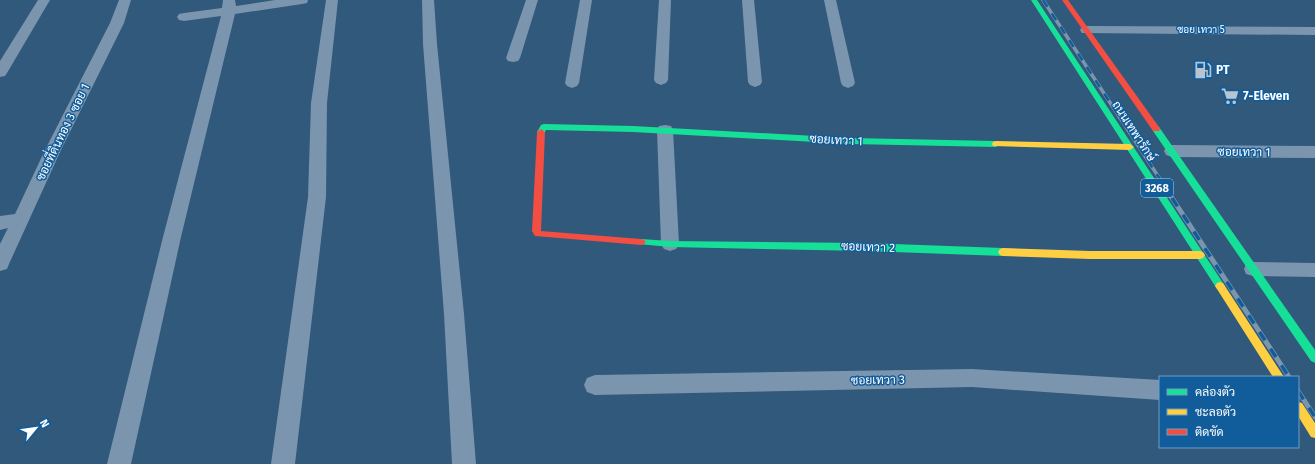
<svg xmlns="http://www.w3.org/2000/svg" width="1315" height="464" font-family="'Fira Sans',Sarabun,sans-serif">
<style>
.lines{fill:none;stroke-linecap:round;stroke-linejoin:round}
.street{fill:#7b95ae;fill-rule:evenodd}
.fast{fill:#16e098;fill-rule:evenodd}
.slow{fill:#ffcf43;fill-rule:evenodd}
.jam{fill:#f24e42;fill-rule:evenodd}
.rail-far1-casing{stroke:#7b95ac;stroke-width:3.5}
.rail-casing{stroke:#7b95ac;stroke-width:5}
.rail-far1{stroke:#115c9b;stroke-width:2.5;stroke-dasharray:8;stroke-linecap:butt}
.rail{stroke:#115c9b;stroke-width:3.5;stroke-dasharray:10;stroke-linecap:butt}
.labels{text-anchor:middle;dominant-baseline:central;stroke-width:3;stroke-linejoin:round;paint-order:stroke}
.far-street-label{font-size:10px;fill:#fff;stroke:#115c9b}
.shield{fill:#115c9b;stroke:#b8cee1;stroke-width:1}
.shield-label{font-size:11px;font-weight:bold;fill:#fff}
.poi-label{font-size:12px;font-weight:bold;fill:#fff;stroke:#115c9b;text-anchor:start}
.street-label{font-size:12px;fill:#fff;stroke:#115c9b}
</style>
<rect width="100%" height="100%" fill="#30597c"/>
<g class="lines">
<g class="street">
<path d="M38,0H50L7,73L5,76L0,77V61Z"/>
<path d="M119,0H131L124,23L61,150L9,264L7,269L0,271V244L8,228L0,230V216L15,214L45,150L110,23Z"/>
<path d="M223,0H235L236,6L275,0H308L307,3L302,4L235,14L181,237L131,464H107L163,237L221,16L184,21L179,20L177,17L179,14L184,13L222,8Z"/>
<path d="M326,0H338L327,103L326,197L295,464H271L308,197L311,103Z"/>
<path d="M422,0H434L437,44L464,314L476,464H452L444,314L423,44Z"/>
<path d="M526,0H538L520,58L518,61L513,62L508,61L506,58Z"/>
<path d="M580,0H592L579,83L577,86L572,88L567,86L565,83Z"/>
<path d="M659,0H671L668,80L666,83L661,85L656,83L654,80Z"/>
<path d="M742,0H754L762,82L760,85L755,87L750,85L748,82Z"/>
<path d="M824,0H836L855,83L853,86L848,88L843,86L841,83Z"/>
<path d="M1087,26L1315,27V35L1082,33L1080,30L1082,27Z"/>
<path d="M665,125L671,126L673,130L679,244L676,249L670,251L664,249L661,244L657,130L659,126Z"/>
<path d="M1172,145L1315,146V158L1172,157L1166,155L1164,151L1166,147Z"/>
<path d="M1253,262L1315,263V277L1253,276L1246,274L1244,269L1246,264Z"/>
<path d="M972,369L1160,380V400L972,387L595,395L587,392L584,385L587,378L595,375Z"/>
</g>
<g class="fast">
<path d="M1031,0H1037L1223,283L1225,286L1223,289L1220,290L1217,289Z"/>
<path d="M544,124L633,126L851,138L996,141L1000,144L996,147L851,144L633,132L546,130L544,134H538L537,132L541,125Z"/>
<path d="M1156,126L1159,127L1315,350V363L1311,361L1153,131L1152,129Z"/>
<path d="M641,239L670,241L866,243L1003,248L1006,249L1008,252L1006,255L1003,256L866,251L670,247L638,244L636,242L638,240Z"/>
</g>
<g class="slow">
<path d="M996,141L1130,144L1134,147L1130,150L993,146L992,144L993,142Z"/>
<path d="M1003,248L1090,251H1200L1203,252L1205,255L1203,258L1200,259H1090L1003,256L1000,255L998,252L1000,249Z"/>
<path d="M1220,282L1223,283L1284,377H1273L1217,289L1215,286L1217,283Z"/>
<path d="M1298,402L1302,403L1315,423V438L1311,437L1298,416Z"/>
</g>
<g class="jam">
<path d="M1062,0H1068L1159,127L1160,129L1159,131H1153Z"/>
<path d="M541,129L545,132L541,231L641,239L644,240L646,242L644,244L641,245L535,236L532,231L537,132Z"/>
</g>
<g class="rail-far1-casing">
<path id="rail-far1" d="M1043,0L1173,199"/>
</g>
<g class="rail-casing">
<g id="rail">
<path d="M1172,198L1289,377"/>
<path d="M1298,391L1315,417"/>
</g>
</g>
<use href="#rail-far1" class="rail-far1"/>
<use href="#rail" class="rail"/>
</g>
<defs>
<g id="fuel-bare" transform="scale(1.38)"><path d="M-5.5-6h7V0h2V4h1.3V-2.5L3-4.5l.8-.8L6-3V5H2.5V1h-1V6h-7ZM-4.2-4.7v3.2H.2V-4.7Z" fill="#b7c5d1" stroke="#115c9b" stroke-width="2.5" paint-order="stroke"/></g>
<g id="supermarket-bare" transform="scale(1.38)"><path d="M-6-5.5h2.5l.6 2H6L4.5 2H-2.5L-4.4-4H-6ZM-1.5 3.2a1.3 1.3 0 1 0 .1 0ZM3 3.2a1.3 1.3 0 1 0 .1 0Z" fill="#b7c5d1" stroke="#115c9b" stroke-width="2.5" paint-order="stroke"/></g>
</defs>
<g fill-rule="evenodd">
<use href="#fuel-bare" x="1203" y="70"/>
<use href="#supermarket-bare" x="1230" y="96"/>
</g>
<g class="labels">
<g class="far-street-label">
<text x="1201" y="30">ซอย เทวา 5</text>
</g>
<rect class="shield" x="1141" y="179" width="32" height="18" rx="3"/>
<g class="shield-label">
<text x="1157" y="188">3268</text>
</g>
<g class="poi-label">
<text x="1216" y="70">PT</text>
<text x="1243" y="96">7-Eleven</text>
</g>
<g class="street-label">
<text transform="translate(1134 131) rotate(57)">ถนนเทพารักษ์</text>
<text transform="translate(63 132) rotate(-64)">ซอยที่ดินทอง 3 ซอย 1</text>
<text transform="translate(836 140) rotate(3)">ซอยเทวา 1</text>
<text transform="translate(1244 152) rotate(1)">ซอยเทวา 1</text>
<text transform="translate(868 247) rotate(2)">ซอยเทวา 2</text>
<text transform="translate(878 380) rotate(-1)">ซอยเทวา 3</text>
</g>
</g>
<rect x="1159" y="376" width="140" height="72" fill="#115c9b" stroke="#709dc3"/>
<rect x="1167" y="389" width="20" height="6" fill="#16e098" stroke="#709dc3"/>
<text x="1195" y="396" font-size="12" fill="#ffffff">คล่องตัว</text>
<rect x="1167" y="409" width="20" height="6" fill="#ffcf43" stroke="#709dc3"/>
<text x="1195" y="416" font-size="12" fill="#ffffff">ชะลอตัว</text>
<rect x="1167" y="429" width="20" height="6" fill="#f24e42" stroke="#709dc3"/>
<text x="1195" y="436" font-size="12" fill="#ffffff">ติดขัด</text>
<g transform="translate(36 428) rotate(61)" stroke="#115c9b" stroke-width="3" paint-order="stroke">
<path d="M0-3L7 15L0 10L-7 15Z" fill="#ffffff"/>
<text y="-6" font-size="11" font-weight="bold" text-anchor="middle" fill="#ffffff">N</text>
</g>
</svg>
